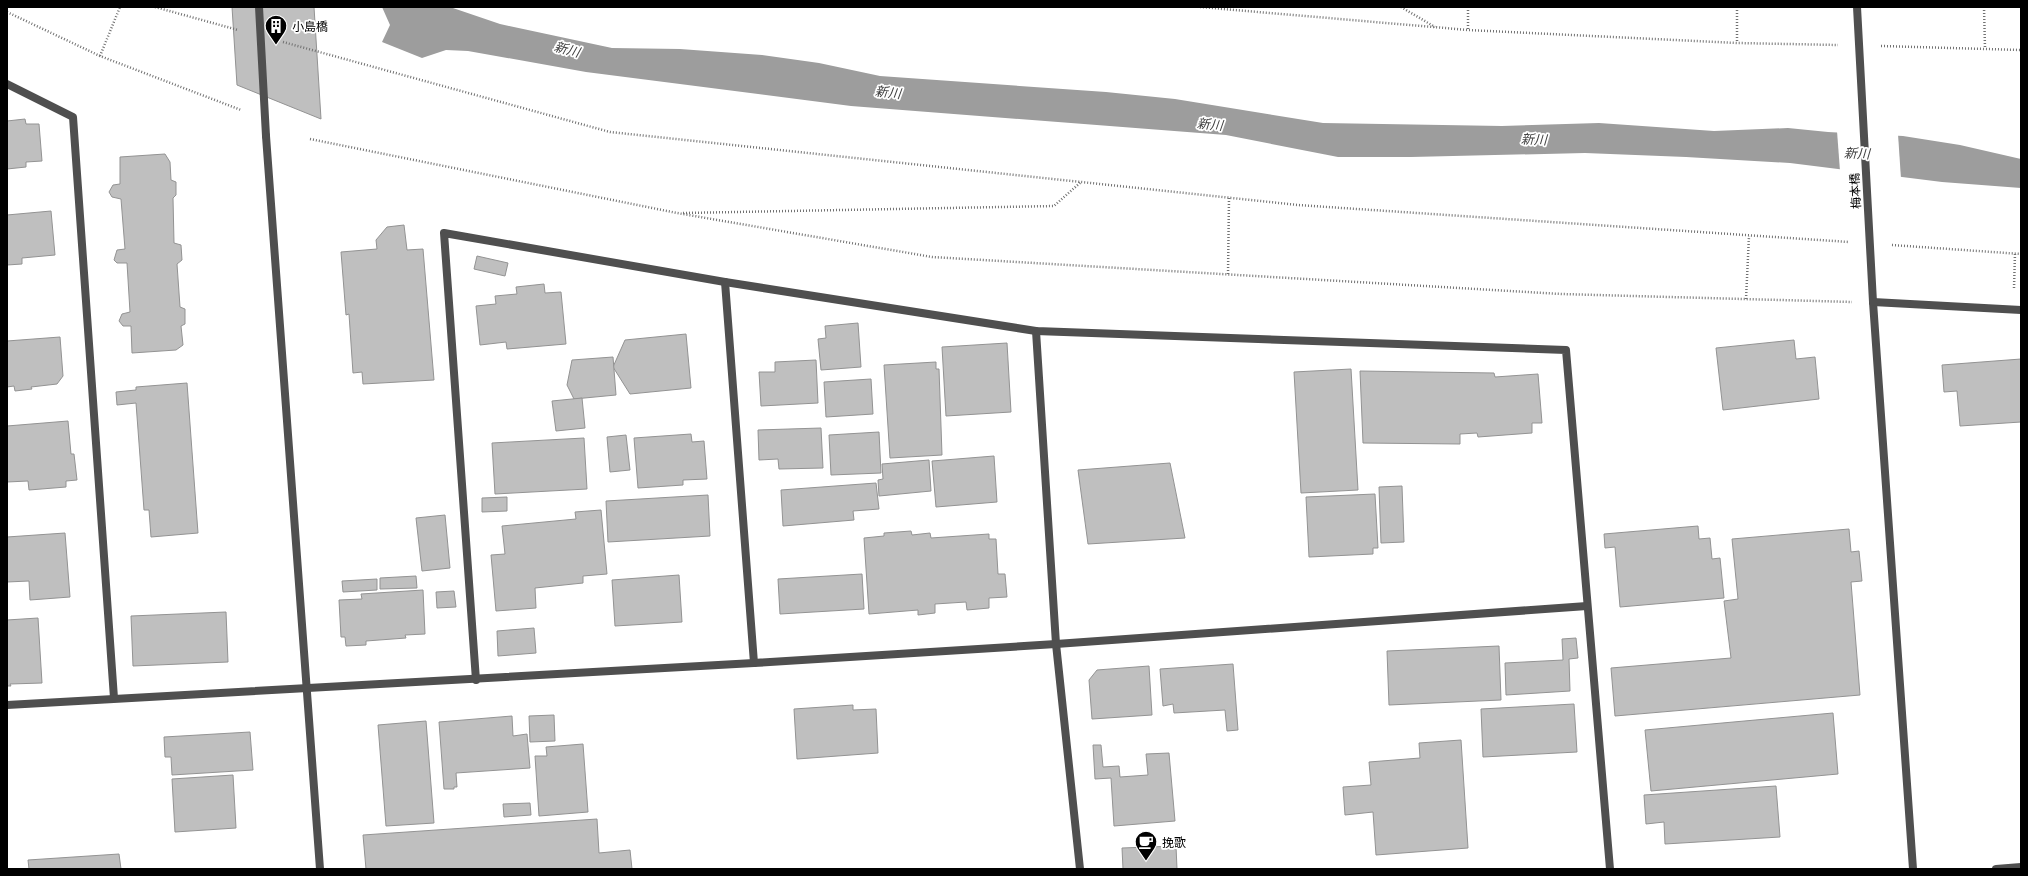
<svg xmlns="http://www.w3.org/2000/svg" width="2028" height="876" font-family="'Open Sans','Noto Sans JP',sans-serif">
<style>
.water{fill:#9d9d9d}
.pier{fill:#fff}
.building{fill:#bfbfbf;stroke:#939393}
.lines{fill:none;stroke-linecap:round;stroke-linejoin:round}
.path{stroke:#717171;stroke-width:2.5;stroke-dasharray:1 2;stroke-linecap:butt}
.minor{stroke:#4f4f4f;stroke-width:8}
.tertiary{stroke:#4f4f4f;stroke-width:8}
.minor-bridge{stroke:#4f4f4f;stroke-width:8}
.tertiary-bridge{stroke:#4f4f4f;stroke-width:8}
.labels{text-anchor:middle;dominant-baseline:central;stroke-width:3.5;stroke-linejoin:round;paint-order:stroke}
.poi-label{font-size:12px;fill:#000;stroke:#fff;text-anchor:start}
.street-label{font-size:12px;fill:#000;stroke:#fff}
.water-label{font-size:13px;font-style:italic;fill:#3e3e3e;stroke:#fff}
</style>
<rect width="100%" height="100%" fill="#fff"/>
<path class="water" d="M382,7H450L500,24L612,48L680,49L762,55L819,63L880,76L1106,92L1175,99L1323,123L1502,126L1599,123L1714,131L1788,128L1828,132L1903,136L1960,145L2021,159V188L1942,182L1790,163L1686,157L1585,153L1411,157H1338L1226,135L851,106L586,72L468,51L446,50L422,58L382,42L390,25Z"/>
<path class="pier" d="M1837,131L1898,134L1901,179L1840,171Z"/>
<g class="building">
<path d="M232,7H314L321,119L237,85Z"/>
<path d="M25,119L26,124H39L42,161L26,162V167L7,169V121Z"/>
<path d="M165,154L170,162L171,180L176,182V195L173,198L174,243L181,245L182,260L177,264L180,307L185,309V324L181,326L183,345L176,350L132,353L131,326H123L119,321L122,314L130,312L127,263H117L114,260L117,250L125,249L121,199L112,197L109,192L113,185L120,184V157Z"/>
<path d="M51,211L55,255L22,258V264L7,265V215Z"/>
<path d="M404,225L407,250L423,249L434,380L363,384L362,372L353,373L349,314L346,315L341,252L377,249L376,240L387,227Z"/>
<path d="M477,256L508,263L505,276L474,269Z"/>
<path d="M544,284L545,293L561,292L566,344L507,349L506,342L480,345L476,306L496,304L495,296L517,294L516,287Z"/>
<path d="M858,323L861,367L821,370L818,339L826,338L825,326Z"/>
<path d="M686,334L691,388L630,394L613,367L625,340Z"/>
<path d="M60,337L63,376L57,384L31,387L32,389L15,391L14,386L7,387V341Z"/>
<path d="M1794,340L1796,359L1815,357L1819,399L1723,410L1716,348Z"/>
<path d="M1007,343L1011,412L946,416L942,347Z"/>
<path d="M613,357L616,395L574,399L567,385L572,360Z"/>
<path d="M2021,359V422L1960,426L1957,391L1944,392L1942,365Z"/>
<path d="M816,360L818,403L761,406L759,372H775V362Z"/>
<path d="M936,362V369H939L942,455L890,458L884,365Z"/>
<path d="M1351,369L1358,490L1301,493L1294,372Z"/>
<path d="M1360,371L1494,373L1495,377L1538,374L1542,423H1532V433L1478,437L1477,433L1460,434V444L1363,443Z"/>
<path d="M871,379L873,414L826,417L824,382Z"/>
<path d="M187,383L198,533L151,537L149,510H144L136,403L117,405L116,392L136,390V387Z"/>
<path d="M582,398L585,428L556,431L552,401Z"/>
<path d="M68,421L71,454H74L77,480L66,481V487L29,490L28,481L7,482V426Z"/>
<path d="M821,428L823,468L779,469L778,459L759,460L758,430Z"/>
<path d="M879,432L881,473L831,475L829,435Z"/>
<path d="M691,434L692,442L704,441L707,479L683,480V485L638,488L634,438Z"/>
<path d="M626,435L630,470L610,472L607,437Z"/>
<path d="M584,438L587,489L495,494L492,443Z"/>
<path d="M994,456L997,502L936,507L932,461Z"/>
<path d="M929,460L931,491L879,496L878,480L883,479L882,464Z"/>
<path d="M1170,463L1185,538L1088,544L1078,470Z"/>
<path d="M876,483L879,509L853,511L854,520L783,526L781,490Z"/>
<path d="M1402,486L1404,542L1381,543L1379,487Z"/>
<path d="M1375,494L1378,548H1373V554L1309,557L1306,497Z"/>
<path d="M708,495L710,536L608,542L606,501Z"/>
<path d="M507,497V511L482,512V498Z"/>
<path d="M601,510L607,574L583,576V583L535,588L536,608L496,611L491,555L505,554L502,526L576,519L575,512Z"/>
<path d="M445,515L450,568L422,571L416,518Z"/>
<path d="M1698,526L1699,539L1710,538L1712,559L1720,558L1724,598L1620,607L1615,547L1605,548L1604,534Z"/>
<path d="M1849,529L1851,552L1859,551L1862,581L1851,582L1860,695L1615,716L1611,668L1731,658L1724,601L1738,599L1732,539Z"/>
<path d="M911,531L912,535L930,533L931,538L989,534V539H996L998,574H1005L1007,597L989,598V608L967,610L966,602L935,604V613L918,615V610L869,614L864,538L884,536V533Z"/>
<path d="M65,533L70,597L30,600L29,581L7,582V537Z"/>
<path d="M862,574L864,609L780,614L778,579Z"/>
<path d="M679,575L682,622L615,626L612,580Z"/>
<path d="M416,576L417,588L380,589V578Z"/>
<path d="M377,579V590L343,592L342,581Z"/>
<path d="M423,590L425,634L405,635L406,638L366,641V645L346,646L345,637H341L339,600L362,599L361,594Z"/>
<path d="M454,591L456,607L437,608L436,592Z"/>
<path d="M226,612L228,662L133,666L131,616Z"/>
<path d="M38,618L42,683L10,684L11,686H7V620Z"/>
<path d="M534,628L536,653L498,656L497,631Z"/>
<path d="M1576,638L1578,658L1569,659L1570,691L1506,695L1505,663L1563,660L1562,639Z"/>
<path d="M1499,646L1501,700L1389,705L1387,651Z"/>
<path d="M1233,664L1238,730L1227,731L1225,710L1174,713L1173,704L1163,706L1160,669Z"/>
<path d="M1149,666L1152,715L1092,719L1089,680L1097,670Z"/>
<path d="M1574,704L1577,752L1483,757L1481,709Z"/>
<path d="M853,705V710L876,709L878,753L797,759L794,709Z"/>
<path d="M1833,713L1838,774L1651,791L1645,730Z"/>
<path d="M554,715L555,741L530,742L529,716Z"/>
<path d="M512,716L513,736L527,734L530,768L456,773L457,787H454V789H444L439,722Z"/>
<path d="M426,721L434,823L386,826L378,725Z"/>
<path d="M250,732L253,770L172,775L171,757H165L164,737Z"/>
<path d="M1461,740L1468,848L1376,855L1373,812L1345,815L1343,787L1371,785L1369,762L1420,758L1419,743Z"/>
<path d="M583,744L588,812L539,816L535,756H547L546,747Z"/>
<path d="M1093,745H1101L1103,767L1119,766L1120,777L1148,775L1146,754L1169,753L1175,821L1114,826L1111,778L1095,779Z"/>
<path d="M233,775L236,828L175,832L172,779Z"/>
<path d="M1776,786L1780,837L1665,844L1664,822L1646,824L1644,795Z"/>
<path d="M530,803L531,815L504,817L503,804Z"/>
<path d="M597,819L599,853L630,850L632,869H366L363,835Z"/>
<path d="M1176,846L1177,869H1123L1122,848Z"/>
<path d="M119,854L121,869H29L28,860Z"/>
</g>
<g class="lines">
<g class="path">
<path d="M155,7L238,30"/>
<path d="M1200,7L1468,30L1737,43L1838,45"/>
<path d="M1401,7L1435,27"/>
<path d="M1468,7V30"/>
<path d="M1737,7V43"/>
<path d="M1984,7L1985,48"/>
<path d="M7,12L100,56L241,110"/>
<path d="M283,42L610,132L1298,205L1849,242"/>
<path d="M1881,46L2021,50"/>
<path d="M100,56L120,7"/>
<path d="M310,139L677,213L932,257L1561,294L1852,302"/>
<path d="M683,213L1054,206L1081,182"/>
<path d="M1892,245L2021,254"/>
<path d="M1228,274L1229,198"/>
<path d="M2014,288L2015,253"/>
<path d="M1746,299L1749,236"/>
</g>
<g class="minor">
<path d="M7,84L73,117L114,698"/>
<path d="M266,136L320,869"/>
<path d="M725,282L754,663"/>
<path d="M1873,302L2021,310"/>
<path d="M1036,331L1056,644L1080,869"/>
<path d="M476,680L444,233L725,282L1036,331L1566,350L1610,869"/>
<path d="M7,705L754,663L1056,644L1587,606"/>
</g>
<g class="tertiary">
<path d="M1873,302L1913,869"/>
<path d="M1996,869L2021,867"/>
</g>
<path class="minor-bridge" d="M259,7L266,136"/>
<path class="tertiary-bridge" d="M1857,7L1873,302"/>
</g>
<defs>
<g id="building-pin" transform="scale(1.15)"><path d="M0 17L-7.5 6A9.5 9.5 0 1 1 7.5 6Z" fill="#000" stroke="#fff"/><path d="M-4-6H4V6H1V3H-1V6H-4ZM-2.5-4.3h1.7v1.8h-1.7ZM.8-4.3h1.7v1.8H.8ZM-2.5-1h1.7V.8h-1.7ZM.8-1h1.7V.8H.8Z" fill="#fff"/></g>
<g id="cafe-pin" transform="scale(1.15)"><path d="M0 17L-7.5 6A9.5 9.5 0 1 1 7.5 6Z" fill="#000" stroke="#fff"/><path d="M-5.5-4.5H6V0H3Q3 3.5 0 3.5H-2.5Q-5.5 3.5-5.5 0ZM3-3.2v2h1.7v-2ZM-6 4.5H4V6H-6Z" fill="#fff"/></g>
</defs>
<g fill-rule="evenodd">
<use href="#building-pin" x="276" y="26"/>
<use href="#cafe-pin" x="1146" y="842"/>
</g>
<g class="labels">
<g class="poi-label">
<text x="292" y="26">小島橋</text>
<text x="1162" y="842">挽歌</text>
</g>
<g class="street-label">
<text transform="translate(1855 191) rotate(-93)">梅本橋</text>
</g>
<g class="water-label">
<text transform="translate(567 49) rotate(15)">新川</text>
<text transform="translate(888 92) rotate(6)">新川</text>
<text transform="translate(1210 124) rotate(5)">新川</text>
<text transform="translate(1534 139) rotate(2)">新川</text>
<text transform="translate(1857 153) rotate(2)">新川</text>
</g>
</g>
<rect width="2028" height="876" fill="none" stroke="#000000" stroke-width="16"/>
</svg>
